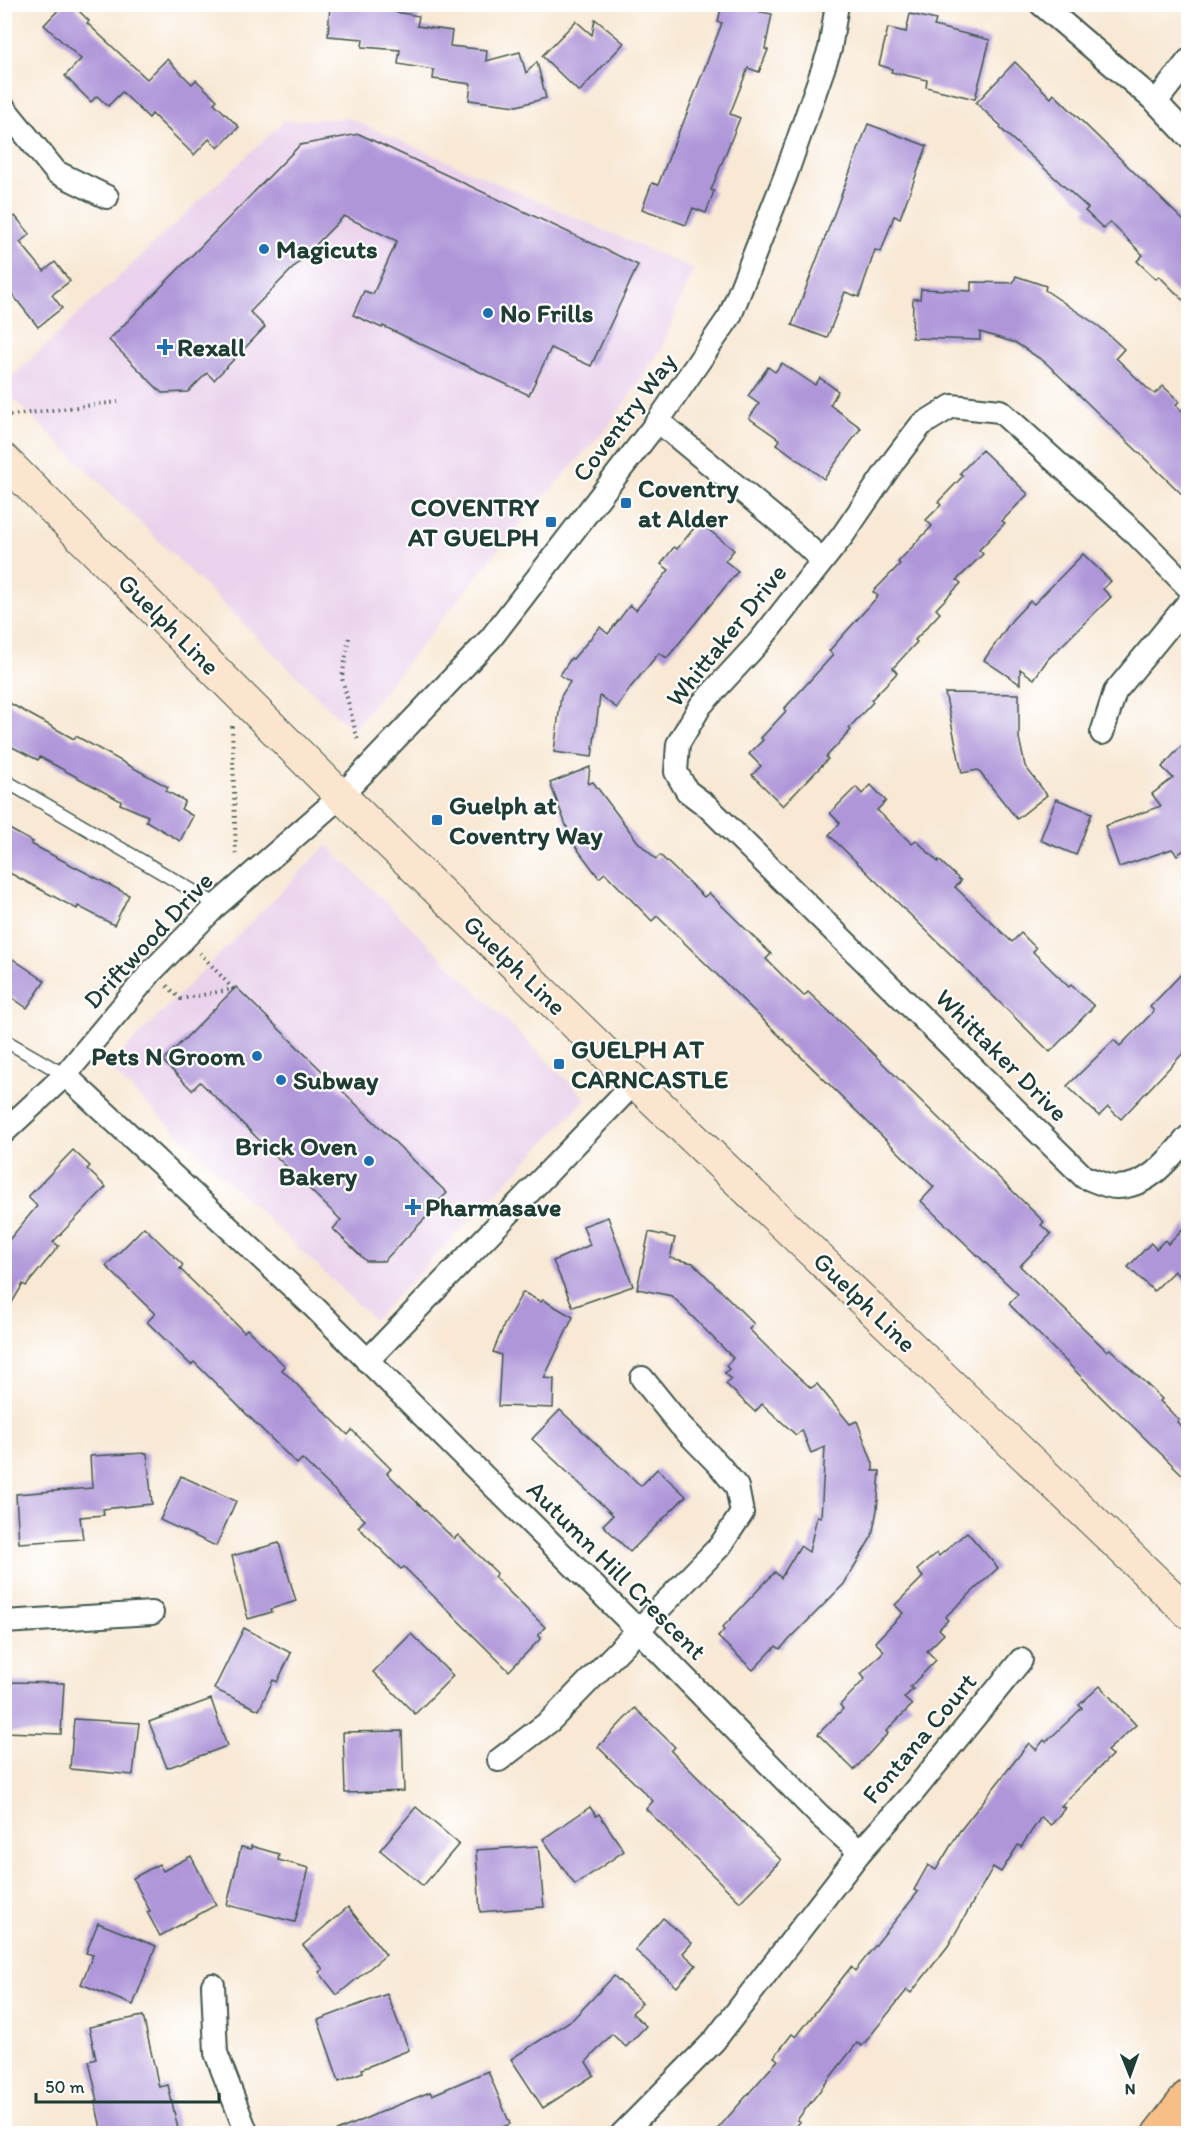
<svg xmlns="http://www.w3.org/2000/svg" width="1193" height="2138" font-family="Itim,sans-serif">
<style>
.built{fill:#ead1ec}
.building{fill:#af96d9}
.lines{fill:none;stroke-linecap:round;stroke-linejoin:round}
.lane-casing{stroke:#40574c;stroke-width:15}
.street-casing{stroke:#40574c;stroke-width:26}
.secondary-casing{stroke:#40574c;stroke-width:34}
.primary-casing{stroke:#40574c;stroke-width:36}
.path{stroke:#40574c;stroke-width:4;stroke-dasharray:1.5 4.5;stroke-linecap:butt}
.lane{stroke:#fff;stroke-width:12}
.street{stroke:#fff;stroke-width:22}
.secondary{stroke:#fce5cf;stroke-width:32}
.primary{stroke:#f7be88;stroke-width:33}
.poi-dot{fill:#1f6fb2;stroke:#fff;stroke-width:2}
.labels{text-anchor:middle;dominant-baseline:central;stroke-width:4.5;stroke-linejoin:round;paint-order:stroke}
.poi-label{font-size:26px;font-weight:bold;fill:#1f3d34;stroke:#fff;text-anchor:start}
.street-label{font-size:26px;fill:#1f3d34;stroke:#fff}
</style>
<rect width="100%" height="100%" fill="#fff"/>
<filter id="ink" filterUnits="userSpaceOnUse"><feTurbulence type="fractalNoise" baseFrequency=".0167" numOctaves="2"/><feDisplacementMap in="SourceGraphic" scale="12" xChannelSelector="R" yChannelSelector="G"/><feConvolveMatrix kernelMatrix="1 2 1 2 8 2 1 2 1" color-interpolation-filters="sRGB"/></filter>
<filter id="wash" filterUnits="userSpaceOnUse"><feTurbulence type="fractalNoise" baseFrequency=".008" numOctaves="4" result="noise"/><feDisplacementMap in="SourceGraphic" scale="24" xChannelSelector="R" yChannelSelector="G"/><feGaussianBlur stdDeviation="1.35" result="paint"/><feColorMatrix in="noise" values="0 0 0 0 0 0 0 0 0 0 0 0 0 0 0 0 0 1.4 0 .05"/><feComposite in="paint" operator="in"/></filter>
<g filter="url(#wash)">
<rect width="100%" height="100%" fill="#f8e8d4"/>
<g class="built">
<path d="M348,118L693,269L661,350L610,424L517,527L352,730L5,390V384L284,121Z"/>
<path d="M327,845L586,1099L374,1320L108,1067Z"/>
</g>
<g id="blocks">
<g class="building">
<path d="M64,4H72L89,21L87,23L147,79L167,59L192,84L196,80L217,100L214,103L239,127L218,148L209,139L194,155L152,114L149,118L122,92L108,106L97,96L91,102L65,76L81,59L44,25Z"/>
<path d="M330,4H378V9L419,16L417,26L452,31L450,46L487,50L486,61L520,52L526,73L537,62L546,98L517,106L469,100L471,84L433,79L434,70L398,64L400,50L362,47L363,39L328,36Z"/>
<path d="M722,4H761L760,12L772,14L765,49L768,50L759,72L748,68L730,114L740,118L711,190L714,191L706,213L693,208L686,225L642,209L652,183L658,185L681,126H682L722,23L718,22Z"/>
<path d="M910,14L936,20L934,26L990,40L975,99L926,87L927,80L891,72L892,69L879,65L888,28L906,32Z"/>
<path d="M595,19L624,43L579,92L542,56L576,21L592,35Z"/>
<path d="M1015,62L1051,98L1054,94L1188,225V305L1159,276L1156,279L1137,261L1143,255L1110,222L1104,229L1085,211L1088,208L1000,128L1001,126L976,103Z"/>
<path d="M868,124L927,146L900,218L894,216L881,252L875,250L859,297L845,292L827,338L792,325Z"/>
<path d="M359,134L638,265L591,366L551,348L529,395L383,326L382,328L353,315L364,291L373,294L397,241L344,216L250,312L265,327L214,380L207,373L188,392L162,393L109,340L300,145Z"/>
<path d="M15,216L30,234L20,242L44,271L55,262L70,281L52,295L62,308L38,327L4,284V222L6,224Z"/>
<path d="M1016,276L1046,286L1045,290L1100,327L1124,349L1116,358L1148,389L1155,394L1163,386L1179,401L1176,405L1188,417V500L1045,362L1016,343L980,332V340L912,338L913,299H920L921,289L971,291V282L1013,283Z"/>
<path d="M782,363L815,385L820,378L838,391L830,405L861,428L824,479L777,444L780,440L749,418L759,404L748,396L768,367L775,372Z"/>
<path d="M982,450L1028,494L1002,521L1005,523L979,550L983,554L957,580L961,583L936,609L940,613L915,640L917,642L893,668L897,673L871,700L873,702L849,728L851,730L826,757L828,759L783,806L752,775L761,766L749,754L763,740L761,738L786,711L784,709L833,655L829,651L878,596L873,592L900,564L898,562L932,526L926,520L941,505L938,502L963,476L960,473Z"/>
<path d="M699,522L734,550L725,561L738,571L667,658L659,653L630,688L617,708L600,696L592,757L554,752L561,696L570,682L560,675L571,658L573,659L600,627L608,634L630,605L636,610L669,570L661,564L674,547L677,549Z"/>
<path d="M1083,554L1111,581L1103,589L1111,597L1048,659L1034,679L1020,669V684L984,660L1012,620L1030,601L1034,604Z"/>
<path d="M945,693L1019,694V738L1025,766L1047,795L1017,819L978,770L962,773Z"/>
<path d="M4,700L74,739L76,736L168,787L166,791L185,801L181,809L193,816L180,841L146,821L148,816L120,804L121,801L40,757L38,760L4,743Z"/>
<path d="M1188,739V847L1177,855L1172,849L1119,867L1105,826L1161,806L1152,794L1173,778L1162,767Z"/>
<path d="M590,767L588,784L593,782L638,842L656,859L660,855L704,897L709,893L771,954L766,959L789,982L804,996L808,992L851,1032L1044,1222L1041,1225L1051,1234L1020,1266L1107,1351L1110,1349L1162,1399L1160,1401L1179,1420L1177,1422L1188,1433V1480L1114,1408L1113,1409L1009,1304L1018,1294L921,1201L934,1187L657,916L652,921L605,873L599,878L567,835L569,833L550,783Z"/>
<path d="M871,785L886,801L877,810L912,844L916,840L938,862L939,860L961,881L955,887L1012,942L1021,933L1036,948L1033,952L1069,987L1071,985L1094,1006L1050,1052L829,835L840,823L830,813L856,787L862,794Z"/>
<path d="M1056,799L1092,813L1076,855L1040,840Z"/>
<path d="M4,826L33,842L31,844L129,895L114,925L78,906L77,909L4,870Z"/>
<path d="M4,953L45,981L27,1008L4,992Z"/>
<path d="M1188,967V1048L1121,1119L1108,1107L1099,1116L1067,1086L1114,1040L1120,1046L1154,1011L1150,1007Z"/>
<path d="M236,987L447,1193L434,1206L436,1207L384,1261H366L333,1229L341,1220L200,1082L192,1090L163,1061Z"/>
<path d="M73,1150L90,1166L87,1169L106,1187L53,1242L59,1246L26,1286L23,1284L4,1316V1246L37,1206L28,1197Z"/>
<path d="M608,1217L633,1286L573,1307L553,1261L590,1245L583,1226Z"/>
<path d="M1188,1223V1285L1174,1271L1154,1291L1128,1267L1151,1243L1156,1249L1165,1240L1168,1244Z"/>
<path d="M144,1227L183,1265L180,1269L244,1332L247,1329L285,1366L282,1370L348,1435L352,1430L391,1469L387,1473L454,1539L458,1535L497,1573L494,1577L545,1627L538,1635L541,1638L509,1671L404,1567L401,1569L358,1527L365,1520L302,1459L297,1464L194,1362L191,1365L147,1322L155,1314L106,1266Z"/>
<path d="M649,1232L675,1238L670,1258L693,1263L754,1324L749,1329L783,1363L811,1388L817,1384L850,1424L857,1421L873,1464V1471H880L877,1510L872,1536L844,1584L780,1649L776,1646L753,1670L718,1637L724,1630L722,1628L775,1572L781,1578L800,1546L809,1552L817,1516L821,1517L825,1447L811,1453L802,1430L796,1435L762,1404L755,1412L726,1384L731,1379L725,1373L729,1369L726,1366L733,1358L672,1296L637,1289Z"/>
<path d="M523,1292L541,1302L543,1300L573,1317L544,1378L554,1379L553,1408L498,1406L501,1355L493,1352L504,1325Z"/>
<path d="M560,1410L641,1486L657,1469L686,1496L630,1552L603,1525L613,1515L532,1439Z"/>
<path d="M147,1453L152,1504L103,1509L104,1515L80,1517L83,1539L19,1543L16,1494L92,1488L90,1456Z"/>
<path d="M181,1476L236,1501L216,1546L160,1520Z"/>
<path d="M967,1532L998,1568L945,1617L948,1620L939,1629L944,1634L927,1651L936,1660L910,1687L913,1689L904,1698L912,1705L886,1731L888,1733L854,1770L818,1734L843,1709L840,1705L865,1679L861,1674L884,1651L875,1642L903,1613L895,1605L923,1577L917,1570L937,1553L939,1556Z"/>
<path d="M279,1543L296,1601L271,1609L272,1612L248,1619L232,1556Z"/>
<path d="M244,1628L291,1653L277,1682L273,1680L259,1710L214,1689Z"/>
<path d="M411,1634L453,1676L415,1714L373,1672Z"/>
<path d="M4,1682L64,1683L61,1734L4,1732Z"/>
<path d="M1100,1686L1136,1725L1107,1751L1112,1755L1061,1806L1065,1808L1051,1825L1041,1817L1021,1847L1018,1845L1001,1872L993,1867L948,1946L911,1993L907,1990L862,2046L857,2043L797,2120L800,2122L790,2133H714L778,2060L774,2057L792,2034L796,2037L851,1967L855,1971L918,1892L914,1890L928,1865L936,1870L959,1832L1029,1743L1036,1750L1044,1740L1046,1742L1082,1708L1079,1705Z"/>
<path d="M211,1699L227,1746L167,1768L149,1722Z"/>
<path d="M635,1708L675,1747L671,1751L781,1860L740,1902L646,1809L653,1801L598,1747Z"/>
<path d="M74,1719L139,1723L133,1775L70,1769Z"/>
<path d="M402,1731L404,1791L345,1793L343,1732Z"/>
<path d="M416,1807L459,1844L423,1886L380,1850Z"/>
<path d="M590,1807L596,1816L599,1814L624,1851L575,1885L543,1839Z"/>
<path d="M251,1846L279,1854L278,1860L309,1868L295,1922L227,1905L241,1847L251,1849Z"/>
<path d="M538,1846L544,1907L480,1912L476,1850Z"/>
<path d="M191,1856L216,1905L160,1936L147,1912L150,1911L133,1878L159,1864L163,1871Z"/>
<path d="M348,1907L386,1955L337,1995L319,1972L323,1969L303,1945Z"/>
<path d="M663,1918L692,1943L683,1953L696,1965L677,1987L635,1950Z"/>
<path d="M98,1923L156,1946L133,2005L81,1984L93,1955L86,1953Z"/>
<path d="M614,1976L642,2003L632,2013L646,2026L626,2047L612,2034L586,2062L594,2075L543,2108L511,2059L573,2019Z"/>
<path d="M387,1994L409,2050L362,2069L363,2072L339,2081L318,2020Z"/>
<path d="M143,2016L159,2087L168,2085L179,2133H102L95,2102L98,2101L89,2061L96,2059L89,2027Z"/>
<path d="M488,2071L510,2124L488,2133H332L383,2111L430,2092L432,2095Z"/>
</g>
</g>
</g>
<g filter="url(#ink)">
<use href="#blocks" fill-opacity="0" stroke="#40574c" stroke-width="1.5"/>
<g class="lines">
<g class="lane-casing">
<g id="lane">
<path d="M4,780L217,905"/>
<path d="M4,1040L65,1075"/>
</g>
</g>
<g class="street-casing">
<g id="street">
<path d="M1041,4L1156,102L1188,136"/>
<path d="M1156,102L1188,61"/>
<path d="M4,108L56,172L107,197"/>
<path d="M658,421L794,534L822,560"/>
<path d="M1188,587L1136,534L1000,411L952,406L921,425L895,459L843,535L759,642L701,705L678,744L676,772L687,791L707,806L1084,1177C1094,1180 1106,1187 1116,1187C1149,1187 1169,1159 1188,1137"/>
<path d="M1102,733L1115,692L1188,603"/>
<path d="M65,1075L315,1308L638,1630L819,1815L860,1852"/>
<path d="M4,1132L65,1075L152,971L217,905L341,796L491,638L658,421L730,316L785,177L830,49L837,4"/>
<path d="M367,1361L635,1082"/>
<path d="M4,1622L152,1613"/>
<path d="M499,1760L550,1721L720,1546L742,1513L737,1487L719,1465L680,1425L642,1378"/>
<path d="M213,1985L216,2053L247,2134"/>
<path d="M622,2134L714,2041L860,1852L911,1795L1021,1660"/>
</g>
</g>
<g class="secondary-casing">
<path id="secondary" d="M4,460L341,796L635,1082L1188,1612"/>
</g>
<g class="primary-casing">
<path id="primary" d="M1159,2134L1188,2097"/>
</g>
<g class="path">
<path d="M4,416L118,402"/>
<path d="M349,638L342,678L358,741"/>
<path d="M232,726L236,856"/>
<path d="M167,986L181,999L233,989L200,953"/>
</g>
<use href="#lane" class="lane"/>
<use href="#street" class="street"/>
<use href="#secondary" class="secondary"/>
<use href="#primary" class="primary"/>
</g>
</g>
<g class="poi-dot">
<circle cx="264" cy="249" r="6"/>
<circle cx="488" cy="313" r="6"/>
<path d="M162 338h6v6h6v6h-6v6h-6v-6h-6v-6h6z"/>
<rect x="620" y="497" width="12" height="12" rx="3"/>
<rect x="545" y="516" width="12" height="12" rx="3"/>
<rect x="431" y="814" width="12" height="12" rx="3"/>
<circle cx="257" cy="1056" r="6"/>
<rect x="553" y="1058" width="12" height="12" rx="3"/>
<circle cx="281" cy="1080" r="6"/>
<circle cx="369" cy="1161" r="6"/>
<path d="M410 1198h6v6h6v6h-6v6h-6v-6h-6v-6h6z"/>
</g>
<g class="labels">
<g class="poi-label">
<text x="276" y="249">Magicuts</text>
<text x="500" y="313">No Frills</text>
<text x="177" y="347">Rexall</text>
<text x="638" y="488">Coventry<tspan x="638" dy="30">at Alder</tspan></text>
<text x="539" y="507" text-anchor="end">COVENTRY<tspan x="539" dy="30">AT GUELPH</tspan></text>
<text x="449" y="805">Guelph at<tspan x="449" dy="30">Coventry Way</tspan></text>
<text x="571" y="1049">GUELPH AT<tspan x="571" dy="30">CARNCASTLE</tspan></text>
<text x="245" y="1056" text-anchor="end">Pets N Groom</text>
<text x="293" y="1080">Subway</text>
<text x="357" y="1146" text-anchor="end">Brick Oven<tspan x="357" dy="30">Bakery</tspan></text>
<text x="425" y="1207">Pharmasave</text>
</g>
<g class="street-label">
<text transform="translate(624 417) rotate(-53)">Coventry Way</text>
<text transform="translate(169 624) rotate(45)">Guelph Line</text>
<text transform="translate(726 635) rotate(-51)">Whittaker Drive</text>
<text transform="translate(148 940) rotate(-47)">Driftwood Drive</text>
<text transform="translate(515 965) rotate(44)">Guelph Line</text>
<text transform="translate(1002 1055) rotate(45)">Whittaker Drive</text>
<text transform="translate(865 1302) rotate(44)">Guelph Line</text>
<text transform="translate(617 1570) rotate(45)">Autumn Hill Crescent</text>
<text transform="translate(919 1738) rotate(-50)">Fontana Court</text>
</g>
</g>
<rect width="1193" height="2138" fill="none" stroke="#fff" stroke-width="24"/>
<g transform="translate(1130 2075) rotate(179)" stroke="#ffffff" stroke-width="4.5" paint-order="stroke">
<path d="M0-4.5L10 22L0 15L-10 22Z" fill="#1f3d34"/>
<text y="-9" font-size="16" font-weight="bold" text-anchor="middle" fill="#1f3d34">N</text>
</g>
<path d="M36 2093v9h183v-9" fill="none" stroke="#1f3d34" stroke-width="3"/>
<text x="45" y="2093" font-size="18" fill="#1f3d34" stroke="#ffffff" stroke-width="4.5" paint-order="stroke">50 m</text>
</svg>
